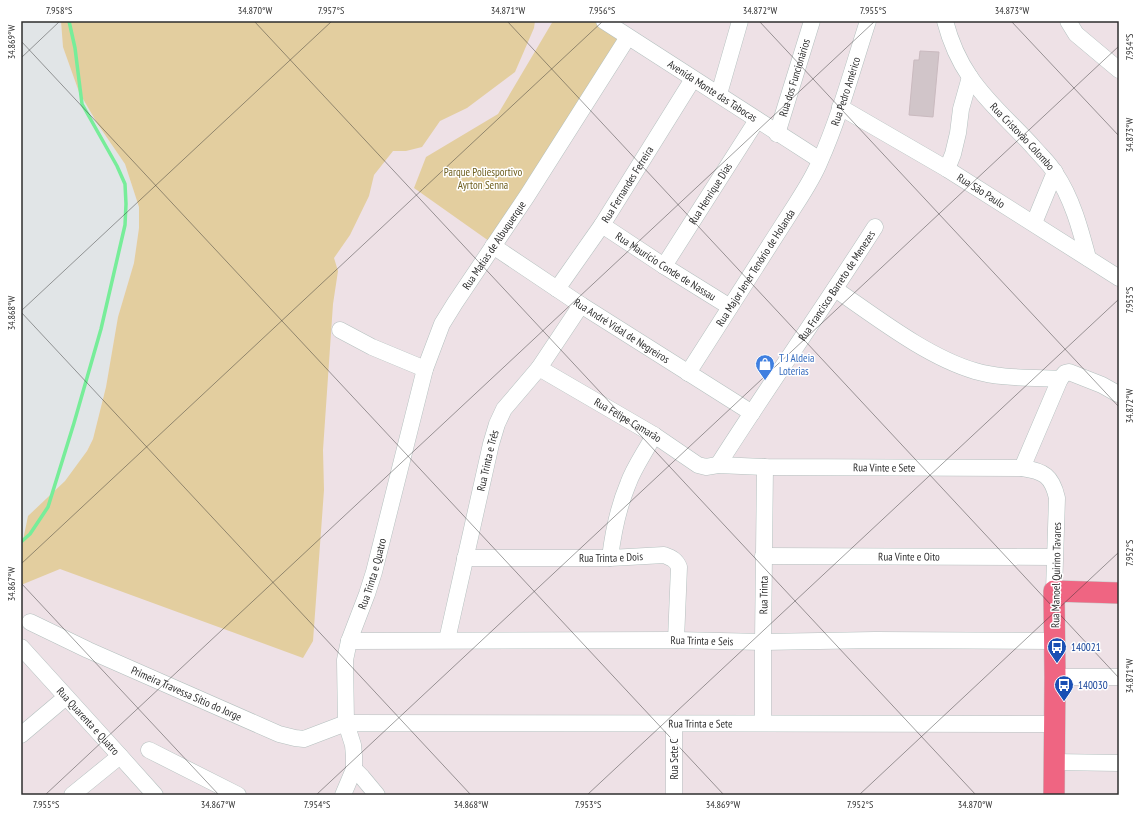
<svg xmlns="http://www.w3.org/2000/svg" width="1140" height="816" font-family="'PT Sans Narrow',sans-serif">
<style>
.industrial{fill:#e1e5e7}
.green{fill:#e3ce9f}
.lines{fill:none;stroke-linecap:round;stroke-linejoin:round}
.stream{stroke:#77ed99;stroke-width:3.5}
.building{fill:#d1c5c9;stroke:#cababf}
.minor-casing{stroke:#b4c0bf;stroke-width:17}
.major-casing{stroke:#c4c4c4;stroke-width:22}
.minor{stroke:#fff;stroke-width:16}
.major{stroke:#ef6582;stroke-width:21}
.ticks{fill:none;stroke:#2e2e2e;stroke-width:1;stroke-opacity:0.45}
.labels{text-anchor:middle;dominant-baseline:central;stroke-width:3;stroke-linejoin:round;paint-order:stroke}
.street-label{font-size:11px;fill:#2e2e2e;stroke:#fff}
.park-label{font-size:11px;fill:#6c5d1d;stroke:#fff}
.shop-label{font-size:11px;fill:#366cbe;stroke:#fff;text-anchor:start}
.transit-label{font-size:11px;fill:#164399;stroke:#fff;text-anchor:start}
.neatline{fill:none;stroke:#2e2e2e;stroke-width:1.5}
.ticks-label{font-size:10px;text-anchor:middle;fill:#2e2e2e}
</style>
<rect width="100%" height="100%" fill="#eee1e6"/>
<path class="industrial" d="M21,21H61L63,47L79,92L97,123L125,164L139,207V228L134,263L118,317L106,387L93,439L21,574Z"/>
<g class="green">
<path d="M61,21H535L534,28L515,72L467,108L440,121L422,147L406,151H393L374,175L369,196L350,235L334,258L338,271L333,304L323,450L324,490L313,641L303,658L60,569L21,585V550L28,516L65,481L87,451L93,439L106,387L118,317L134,263L139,228V207L125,164L97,123L79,92L63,47Z"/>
<path d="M553,21H608L633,37L496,246L414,188L426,157L498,114Z"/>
</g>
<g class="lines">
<path class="stream" d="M21,542L30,534L48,507L74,423L101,329L125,225L126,204L125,184L117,166L82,104L75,48L69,21"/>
</g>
<path class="building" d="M920,51L939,52L933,117L909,115L914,60H919Z"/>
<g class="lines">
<g class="minor-casing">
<g id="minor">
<path id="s1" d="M604,21L820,160"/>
<path id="s2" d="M945,21C950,40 959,61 970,77C988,104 1014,125 1035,149C1042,157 1050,164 1055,173C1072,198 1080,228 1088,258"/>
<path d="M1068,21L1076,34L1119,70"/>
<path d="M719,94L740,21"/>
<path id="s3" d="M840,107L947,169L1119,278"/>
<path id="s4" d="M777,134L812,21"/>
<path d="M947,169L953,154L958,133L961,109L970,77"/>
<path d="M1034,223L1055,172"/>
<path id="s5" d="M602,225L664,266L730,307"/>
<path id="s6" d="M493,246L581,305L752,413"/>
<path id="s7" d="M664,266L757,120"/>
<path id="s8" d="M557,289L602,225L693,79"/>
<path d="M835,289C876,317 927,357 975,371C1002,379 1032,377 1060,379L1065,373L1069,372L1102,385L1118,394"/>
<path d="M340,330L372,347L425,369"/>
<path id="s9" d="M539,368L654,435L698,465L706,467L718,465L765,467L1022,468C1044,471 1052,476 1057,498L1054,591"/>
<path id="s10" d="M688,373L796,204C805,190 814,176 820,161C840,116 853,67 868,21"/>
<path id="s11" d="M718,465C769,385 824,307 875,227"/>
<path d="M1022,468L1060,379"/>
<path id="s12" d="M763,556L1054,557"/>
<path id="s13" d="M465,558H610L664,555C672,558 676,560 679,567L676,640"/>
<path d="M610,558C613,533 618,508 628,484C634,467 646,451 654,435"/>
<path id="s14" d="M30,622L88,650L279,734L295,738L304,739L346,723L1055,724"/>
<path id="s15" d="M447,640L491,444L497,424L504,409L539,368L581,305"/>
<path id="s16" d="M349,641L676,640L763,642L875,640L1054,641"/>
<path id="s17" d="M21,647L120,756L155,795"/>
<path d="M1055,677H1119"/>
<path id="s18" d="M763,723V642L765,467"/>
<path d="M674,724V795"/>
<path d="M21,735L66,697"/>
<path d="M149,750L238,795"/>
<path d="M1053,762L1119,763"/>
<path d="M354,769L362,777L377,795"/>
<path d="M72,795L120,756"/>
<path id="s19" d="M343,795L354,769V756L353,745L346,723L345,660L349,641L367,594L374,572L425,369L442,324L455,303L527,196L628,37"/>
</g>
</g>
<g class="major-casing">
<path id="major" d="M1054,795L1055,677L1054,591L1119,593"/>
</g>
<use href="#minor" class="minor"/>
<use href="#major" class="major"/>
</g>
<path class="ticks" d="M254,21L976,795M507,21L1119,678M759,21L1119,407M1011,21L1119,136M21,41L724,795M21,58L60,21M21,311L332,21M21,312L471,795M21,564L603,21M21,583L219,795M45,795L875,21M316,795L1119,46M587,795L1119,299M859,795L1119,552"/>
<defs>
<g id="shop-pin" transform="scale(1)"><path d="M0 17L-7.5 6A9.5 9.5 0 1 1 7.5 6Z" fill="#3f7fe0" stroke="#fff"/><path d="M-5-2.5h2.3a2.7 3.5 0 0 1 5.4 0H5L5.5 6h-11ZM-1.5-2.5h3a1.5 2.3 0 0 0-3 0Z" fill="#fff"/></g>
<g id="bus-pin" transform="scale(1)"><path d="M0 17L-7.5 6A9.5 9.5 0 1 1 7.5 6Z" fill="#1a4fb4" stroke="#fff"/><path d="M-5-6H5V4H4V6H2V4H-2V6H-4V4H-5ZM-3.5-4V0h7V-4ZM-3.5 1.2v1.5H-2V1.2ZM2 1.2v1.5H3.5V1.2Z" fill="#fff"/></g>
</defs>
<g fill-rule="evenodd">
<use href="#shop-pin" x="765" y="364"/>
<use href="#bus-pin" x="1057" y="647"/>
<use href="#bus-pin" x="1064" y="685"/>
</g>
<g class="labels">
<g class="street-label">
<text stroke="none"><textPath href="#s4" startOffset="59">Rua dos Funcionários</textPath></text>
<text stroke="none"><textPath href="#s1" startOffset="129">Avenida Monte das Tabocas</textPath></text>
<text stroke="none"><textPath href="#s10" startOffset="324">Rua Pedro Américo</textPath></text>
<text stroke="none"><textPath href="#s2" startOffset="141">Rua Cristovão Colombo</textPath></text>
<text stroke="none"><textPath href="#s8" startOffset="126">Rua Fernandes Ferreira</textPath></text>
<text stroke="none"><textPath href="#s3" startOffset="164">Rua São Paulo</textPath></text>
<text stroke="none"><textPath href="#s7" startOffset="86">Rua Henrique Dias</textPath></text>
<text stroke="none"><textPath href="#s19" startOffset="583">Rua Matias de Albuquerque</textPath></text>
<text stroke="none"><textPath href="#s5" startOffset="76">Rua Maurício Conde de Nassau</textPath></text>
<text stroke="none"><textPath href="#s10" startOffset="125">Rua Major Jener Tenório de Holanda</textPath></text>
<text stroke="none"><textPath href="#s11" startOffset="215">Rua Francisco Barreto de Menezes</textPath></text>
<text stroke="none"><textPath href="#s6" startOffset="154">Rua André Vidal de Negreiros</textPath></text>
<text stroke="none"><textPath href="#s9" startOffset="103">Rua Felipe Camarão</textPath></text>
<text stroke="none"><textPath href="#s15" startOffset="184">Rua Trinta e Três</textPath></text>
<text stroke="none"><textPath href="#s9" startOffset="373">Rua Vinte e Sete</textPath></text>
<text stroke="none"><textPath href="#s13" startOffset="146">Rua Trinta e Dois</textPath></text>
<text stroke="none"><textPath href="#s12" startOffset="146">Rua Vinte e Oito</textPath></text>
<text stroke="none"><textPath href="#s19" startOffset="229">Rua Trinta e Quatro</textPath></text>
<text transform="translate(1056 575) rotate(-89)">Rua Manoel Quirino Tavares</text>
<text stroke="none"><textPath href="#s18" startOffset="128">Rua Trinta</textPath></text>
<text stroke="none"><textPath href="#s16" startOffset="353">Rua Trinta e Seis</textPath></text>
<text stroke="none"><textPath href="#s14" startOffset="172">Primeira Travessa Sítio do Jorge</textPath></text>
<text stroke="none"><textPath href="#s17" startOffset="100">Rua Quarenta e Quatro</textPath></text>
<text stroke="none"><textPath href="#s14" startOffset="698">Rua Trinta e Sete</textPath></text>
<text transform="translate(674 759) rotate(-90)">Rua Sete C</text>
</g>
<g class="park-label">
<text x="483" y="172">Parque Poliesportivo<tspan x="483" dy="13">Ayrton Senna</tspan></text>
</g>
<g class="shop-label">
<text x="779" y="358">T J Aldeia<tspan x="779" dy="13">Loterias</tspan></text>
</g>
<g class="transit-label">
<text x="1071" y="647">140021</text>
<text x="1078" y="685">140030</text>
</g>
</g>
<rect width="1140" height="816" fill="none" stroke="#ffffff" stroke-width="44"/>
<rect x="22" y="22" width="1096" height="772" class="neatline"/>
<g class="ticks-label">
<text x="59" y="14">7.958°S</text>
<text x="255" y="14">34.870°W</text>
<text x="331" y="14">7.957°S</text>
<text x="508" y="14">34.871°W</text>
<text x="602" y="14">7.956°S</text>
<text x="760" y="14">34.872°W</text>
<text x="873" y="14">7.955°S</text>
<text x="1012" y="14">34.873°W</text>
<text transform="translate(11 42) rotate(-90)" y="4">34.869°W</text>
<text transform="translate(1129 47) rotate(-90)" y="4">7.954°S</text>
<text transform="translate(1129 135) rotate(-90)" y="4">34.873°W</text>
<text transform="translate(1129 300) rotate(-90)" y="4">7.953°S</text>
<text transform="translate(11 313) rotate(-90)" y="4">34.868°W</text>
<text transform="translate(1129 406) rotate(-90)" y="4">34.872°W</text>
<text transform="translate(1129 553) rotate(-90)" y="4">7.952°S</text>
<text transform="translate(11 584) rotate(-90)" y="4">34.867°W</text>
<text transform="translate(1129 676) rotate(-90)" y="4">34.871°W</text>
<text x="46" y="808">7.955°S</text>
<text x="218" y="808">34.867°W</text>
<text x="317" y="808">7.954°S</text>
<text x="471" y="808">34.868°W</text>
<text x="588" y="808">7.953°S</text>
<text x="723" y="808">34.869°W</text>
<text x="860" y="808">7.952°S</text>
<text x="975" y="808">34.870°W</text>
</g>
</svg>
